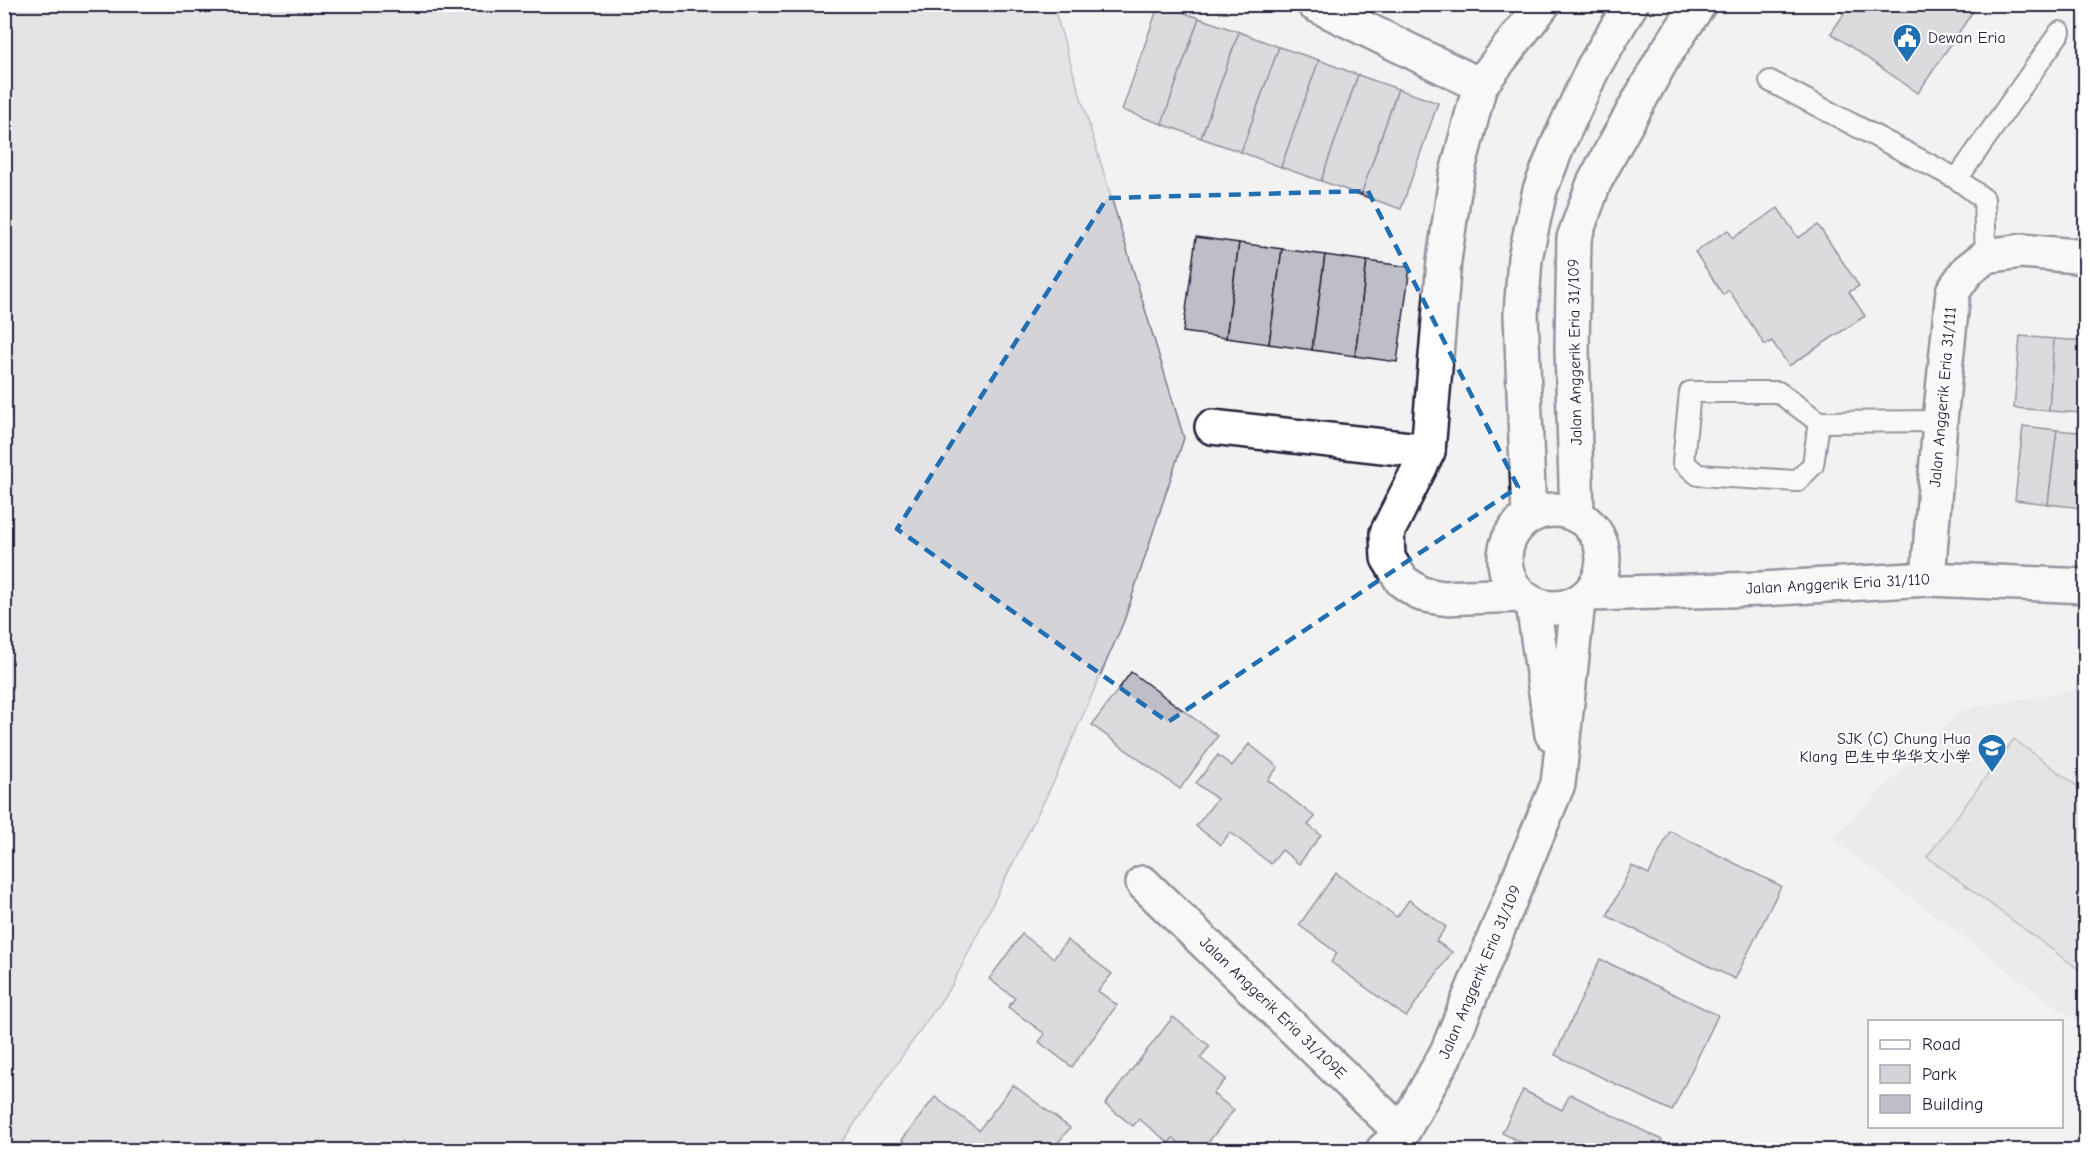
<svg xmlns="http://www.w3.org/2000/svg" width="2090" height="1155" font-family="'Comic Neue','LXGW WenKai TC',sans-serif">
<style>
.built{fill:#e2e2e6}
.green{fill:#d3d3d8;stroke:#7a7a8a;stroke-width:1.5}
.building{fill:#bebec6;stroke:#22223b;stroke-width:1.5}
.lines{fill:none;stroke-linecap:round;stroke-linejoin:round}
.service-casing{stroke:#22223b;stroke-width:24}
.minor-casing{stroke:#22223b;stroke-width:38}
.service{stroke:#fff;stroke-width:20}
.minor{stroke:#fff;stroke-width:33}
.marked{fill:none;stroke:#1f6fb2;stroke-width:4.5;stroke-dasharray:12 8;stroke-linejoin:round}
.labels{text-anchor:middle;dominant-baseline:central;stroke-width:4.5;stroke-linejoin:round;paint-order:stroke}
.poi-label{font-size:16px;fill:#22223b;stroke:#fff;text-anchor:start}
.street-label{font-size:16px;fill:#22223b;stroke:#fff}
</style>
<rect width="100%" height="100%" fill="#f2f2f3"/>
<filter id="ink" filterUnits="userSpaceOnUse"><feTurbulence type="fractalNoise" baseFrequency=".0167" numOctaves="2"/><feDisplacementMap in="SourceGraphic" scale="12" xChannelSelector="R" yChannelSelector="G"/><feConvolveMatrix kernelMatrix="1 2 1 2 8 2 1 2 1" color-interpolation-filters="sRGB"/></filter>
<g filter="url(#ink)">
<path class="built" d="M2085,636V1028L1832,839L1963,709L2074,690Z"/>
<g class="green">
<path d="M5,4L1053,5L1184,438L1124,621L1056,777L952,985L836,1150H5Z"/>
<path d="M2014,739L2085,792V974L1927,857Z"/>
</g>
<g class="building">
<path d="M1159,4L1199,18L1162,124L1122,110Z"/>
<path d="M1829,4H1978L1918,93L1831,33L1844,14Z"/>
<path d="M1199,18L1239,32L1201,138L1162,124Z"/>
<path d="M1239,32L1279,47L1241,152L1201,138Z"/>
<path d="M1279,47L1319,60L1281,167L1241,152Z"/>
<path d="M1319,60L1358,75L1321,181L1281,167Z"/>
<path d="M1358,75L1398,89L1361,195L1321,181Z"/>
<path d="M1398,89L1438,103L1401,209L1361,195Z"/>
<path d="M1778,208L1798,238L1818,225L1859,286L1849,292L1865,316L1789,366L1772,341L1765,345L1729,290L1723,295L1695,252L1728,230L1733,238Z"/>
<path d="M1196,237L1239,243L1226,338L1183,332Z"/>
<path d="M1239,243L1282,249L1269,344L1226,338Z"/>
<path d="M1282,249L1325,255L1312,350L1269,344Z"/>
<path d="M1325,255L1367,261L1355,356L1312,350Z"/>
<path d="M1367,261L1410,267L1397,362L1355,356Z"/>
<path d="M2020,336L2054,339L2049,411L2014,408Z"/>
<path d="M2054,339L2086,341L2083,413L2049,411Z"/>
<path d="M2023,426L2057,430L2048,504L2015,500Z"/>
<path d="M2057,430L2086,433V477L2082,508L2048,504Z"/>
<path d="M1131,672L1218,736L1180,789L1092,725Z"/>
<path d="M1249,744L1278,767L1268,780L1315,817L1308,825L1321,835L1299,864L1282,850L1271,864L1230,832L1221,845L1196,826L1217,799L1196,783L1218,755L1232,766Z"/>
<path d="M1670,831L1781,886L1735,979L1607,916L1632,866L1649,874Z"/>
<path d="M1336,873L1397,917L1409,900L1446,927L1436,941L1452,952L1406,1017L1331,962L1337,953L1299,925Z"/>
<path d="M1022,934L1054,958L1067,940L1112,974L1098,991L1117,1005L1072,1067L1039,1042L1045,1034L1008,1007L1015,998L989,979Z"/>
<path d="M1600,959L1718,1015L1672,1111L1555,1055Z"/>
<path d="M1173,1017L1210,1046L1200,1058L1226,1079L1213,1094L1234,1110L1202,1150H1188L1173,1138L1169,1143L1139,1119L1133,1126L1105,1104Z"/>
<path d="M1013,1085L1070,1128L1052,1150H915L902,1140L935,1097L979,1130Z"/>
<path d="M1523,1090L1562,1110L1570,1094L1662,1140L1656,1150H1537L1502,1133Z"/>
</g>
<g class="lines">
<g class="service-casing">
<g id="service">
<path d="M1770,81L1957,179L1984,199L1986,256"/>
<path d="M1957,179L2060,32"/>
<path d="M1819,422L1813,465L1797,481L1698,475L1683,462L1690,392H1778L1819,422L1940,421"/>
</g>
</g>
<g class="minor-casing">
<g id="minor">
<path d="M1314,4L1480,85"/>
<path d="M1212,427L1428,451"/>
<circle cx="1554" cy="559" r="49"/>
<path d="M1529,516L1521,315L1525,258L1540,190L1559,142L1593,68L1631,4"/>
<path d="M1577,516L1572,348L1574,238L1594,183L1615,144L1664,56L1699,4"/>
<path d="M1928,579L1940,421L1953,291L1968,270L1986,256L2022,251L2086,257"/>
<path d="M1589,594L1761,589L1928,579L2086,586"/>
<path d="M1520,595L1442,598L1421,594L1402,581L1388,558L1387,533L1428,451L1444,261L1456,177L1480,85L1543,4"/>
<path d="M1533,604L1552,734"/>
<path d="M1143,883L1402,1133"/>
<path d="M1383,1150L1402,1133L1447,1052L1558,784L1578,602"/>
</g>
</g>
<use href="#service" class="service"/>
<use href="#minor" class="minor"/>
</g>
</g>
<path d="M0 0H2090V1155H0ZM1368,191L1518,487L1168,722L897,529L1107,198Z" fill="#f2f2f3" fill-opacity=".55" fill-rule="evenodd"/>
<path class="marked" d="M1368,191L1518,487L1168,722L897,529L1107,198Z"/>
<defs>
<g id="civic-pin" transform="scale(1.5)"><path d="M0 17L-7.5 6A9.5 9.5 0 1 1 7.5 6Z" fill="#1f6fb2" stroke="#fff"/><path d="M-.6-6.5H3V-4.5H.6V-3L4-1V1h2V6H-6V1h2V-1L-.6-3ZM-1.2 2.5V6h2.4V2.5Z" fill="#fff"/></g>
<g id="school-pin" transform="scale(1.5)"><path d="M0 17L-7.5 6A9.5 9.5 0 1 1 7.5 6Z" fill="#1f6fb2" stroke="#fff"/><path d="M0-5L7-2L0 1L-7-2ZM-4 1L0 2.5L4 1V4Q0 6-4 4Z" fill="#fff"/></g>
</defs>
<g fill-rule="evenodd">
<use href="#civic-pin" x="1907" y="38"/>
<use href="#school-pin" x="1992" y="748"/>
</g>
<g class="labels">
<g class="poi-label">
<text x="1928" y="38">Dewan Eria</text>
<text x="1971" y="739" text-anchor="end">SJK (C) Chung Hua<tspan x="1971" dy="18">Klang 巴生中华华文小学</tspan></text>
</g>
<g class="street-label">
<text transform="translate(1575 352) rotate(-91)">Jalan Anggerik Eria 31/109</text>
<text transform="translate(1943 397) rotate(-85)">Jalan Anggerik Eria 31/111</text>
<text transform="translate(1838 584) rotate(-3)">Jalan Anggerik Eria 31/110</text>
<text transform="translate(1480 972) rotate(-67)">Jalan Anggerik Eria 31/109</text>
<text transform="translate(1273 1008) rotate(44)">Jalan Anggerik Eria 31/109E</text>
</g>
</g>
<rect width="2090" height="1155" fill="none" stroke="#fff" stroke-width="24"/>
<rect x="12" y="12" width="2066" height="1131" fill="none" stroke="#22223b" stroke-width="2" filter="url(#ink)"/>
<rect x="1868" y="1020" width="195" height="108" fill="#ffffff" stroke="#a7a7b1" stroke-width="1.5"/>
<rect x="1880" y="1040" width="30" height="9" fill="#ffffff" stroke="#a7a7b1" stroke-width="1.5"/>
<text x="1922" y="1050" font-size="18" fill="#22223b">Road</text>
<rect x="1880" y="1065" width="30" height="18" fill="#d3d3d8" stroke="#a7a7b1" stroke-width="1.5"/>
<text x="1922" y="1080" font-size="18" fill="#22223b">Park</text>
<rect x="1880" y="1095" width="30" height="18" fill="#bebec6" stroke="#a7a7b1" stroke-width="1.5"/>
<text x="1922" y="1110" font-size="18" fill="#22223b">Building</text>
</svg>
